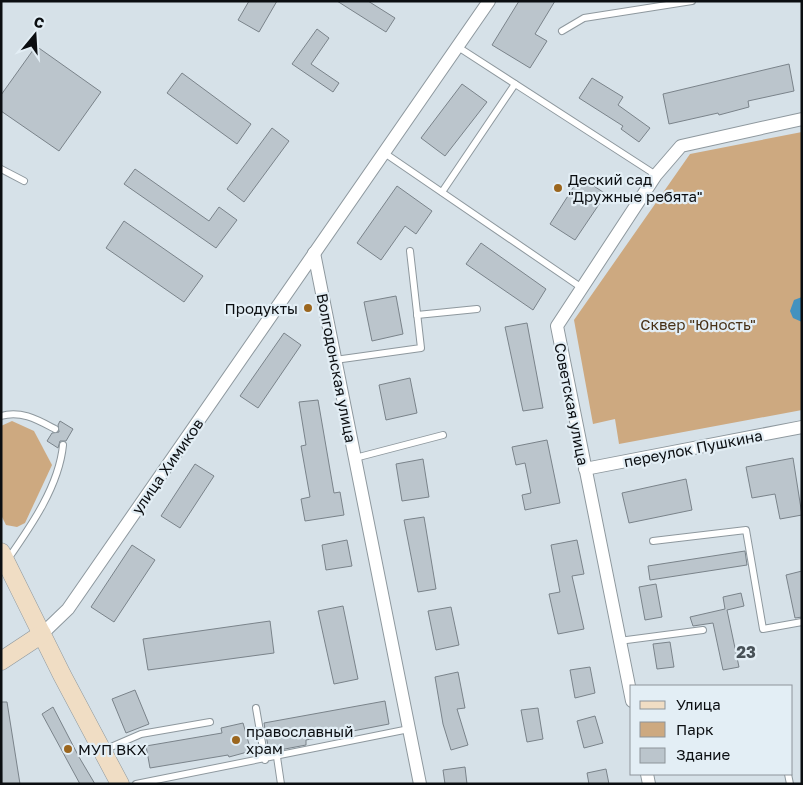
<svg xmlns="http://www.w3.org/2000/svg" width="803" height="785" font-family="'Golos Text',sans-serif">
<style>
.green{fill:#cda980}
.water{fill:#4392bf}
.building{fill:#bbc5cc;stroke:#7a838a}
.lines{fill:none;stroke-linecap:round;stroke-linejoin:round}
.lane-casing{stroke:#8e989e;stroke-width:8}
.street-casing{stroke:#8e989e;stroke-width:14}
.secondary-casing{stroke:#8e989e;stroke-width:19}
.lane{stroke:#fff;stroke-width:6}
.street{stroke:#fff;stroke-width:12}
.secondary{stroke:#f0ddc4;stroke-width:18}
.poi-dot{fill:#9b661e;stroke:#e3eef5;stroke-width:2}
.labels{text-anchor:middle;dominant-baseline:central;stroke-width:4.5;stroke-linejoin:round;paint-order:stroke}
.poi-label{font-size:15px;fill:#0b0e11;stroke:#e3eef5;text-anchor:start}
.park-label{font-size:15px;fill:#473015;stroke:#e3eef5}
.street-label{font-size:15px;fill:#0b0e11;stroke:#e3eef5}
.neighbourhood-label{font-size:16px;font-weight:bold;fill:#485157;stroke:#e3eef5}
</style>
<rect width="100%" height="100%" fill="#d6e1e8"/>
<g class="green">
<path d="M802,132V410L619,444L615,419L593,424L574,320L690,154Z"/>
<path d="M12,421L34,431L52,465L25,523L17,527L6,525L1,515V426Z"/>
</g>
<path class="water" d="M802,297V322L793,318L790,311L794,300Z"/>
<g class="building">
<path d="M249,1H277L259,32L238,20Z"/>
<path d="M337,1H368L395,18L386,32Z"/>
<path d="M519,1H555L535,34L547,41L530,68L492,45Z"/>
<path d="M317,29L329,38L311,64L339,83L333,92L292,64Z"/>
<path d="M36,46L101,92L59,151L1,111V95Z"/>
<path d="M789,64L794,91L748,101L749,107L719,115L718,113L669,124L663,94Z"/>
<path d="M182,73L251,124L237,144L167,93Z"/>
<path d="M592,78L623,97L618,105L650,128L639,142L621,129L623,126L579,98Z"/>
<path d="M462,84L487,102L445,156L421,138Z"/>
<path d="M272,128L289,141L244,202L227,189Z"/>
<path d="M135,169L209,221L219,207L237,220L216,248L124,184Z"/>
<path d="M580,177L606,194L575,240L550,224Z"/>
<path d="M397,186L432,211L416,234L405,226L381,260L357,243Z"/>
<path d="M124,221L203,276L184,302L106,248Z"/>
<path d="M481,243L546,289L533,310L466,264Z"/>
<path d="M396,296L403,334L372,341L364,302Z"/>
<path d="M527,323L543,408L523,411L505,327Z"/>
<path d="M284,333L301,345L258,408L240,396Z"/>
<path d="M410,378L417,413L386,420L379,385Z"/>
<path d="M318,400L334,493L340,492L344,515L305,521L301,499L310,497L301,446L306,445L299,402Z"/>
<path d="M60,421L73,429L66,441H60L58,448L47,441L52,433L59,432L58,425Z"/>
<path d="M547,440L560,503L525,510L522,495L531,493L525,463L516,465L512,447Z"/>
<path d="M793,458L802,515L780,519L775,494L752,498L746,467Z"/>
<path d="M423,459L429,497L402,501L396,464Z"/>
<path d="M195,464L214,476L180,528L161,516Z"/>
<path d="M686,479L692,510L629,523L622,493Z"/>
<path d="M424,517L436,589L418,592L404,520Z"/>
<path d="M347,540L352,566L326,570L322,545Z"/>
<path d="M577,540L584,574L572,576L584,629L558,634L549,594L560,592L551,545Z"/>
<path d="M132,545L155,560L114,622L91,607Z"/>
<path d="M745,551L747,565L650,580L648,566Z"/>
<path d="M802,571V617L795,618L786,575Z"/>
<path d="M656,584L662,617L645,620L639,587Z"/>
<path d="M741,593L744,606L727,610L739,667L723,670L713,623L693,626L690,617L725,609L723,597Z"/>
<path d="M343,606L358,679L334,684L318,611Z"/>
<path d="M451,607L459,645L436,650L428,611Z"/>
<path d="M270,621L274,653L148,670L143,639Z"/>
<path d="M670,642L674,667L657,669L653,644Z"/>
<path d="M590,667L595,693L575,698L570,670Z"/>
<path d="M458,672L465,708L457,709L468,745L451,750L443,724L435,677Z"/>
<path d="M135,690L149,724L126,733L112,699Z"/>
<path d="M385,701L389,724L306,740V745L269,752L264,723Z"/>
<path d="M1,702H7L20,784H2Z"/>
<path d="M53,707L79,757L95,784H80L42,714Z"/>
<path d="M538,708L543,739L527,742L521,710Z"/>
<path d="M595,716L603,743L584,748L577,721Z"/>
<path d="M243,723L251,751L229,757L228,755L150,768L146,746L222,733L221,728Z"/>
<path d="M465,767L467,784H445L443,770Z"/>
<path d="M606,769L609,784H589L587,773Z"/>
</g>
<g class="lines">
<g class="lane-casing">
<g id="lane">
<path d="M562,31L584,18L692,1"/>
<path d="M458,47L656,175"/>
<path d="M383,152L582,288"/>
<path d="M1,169L24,181"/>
<path d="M442,192L515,84"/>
<path d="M417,315L477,309"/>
<path d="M335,360L421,348L410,251"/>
<path d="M1,416C21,410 38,420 55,429"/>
<path d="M355,458L443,435"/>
<path d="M653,541L746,530L763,629L802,622"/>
<path d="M8,559C31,526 59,486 63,445"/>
<path d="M619,641L703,630"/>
<path d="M256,708L265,760"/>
<path d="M104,750L141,734L210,722"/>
<path d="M277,757L281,784"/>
<path d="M788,774L790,784"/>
<path d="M136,784L409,729"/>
</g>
</g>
<g class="street-casing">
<g id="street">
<path d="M314,253L420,784"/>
<path d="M585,469L802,427"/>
<path d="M42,634L68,609L489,1"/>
<path d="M632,701L557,326L656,175L681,146L802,119"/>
<path d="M647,774L649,784"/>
</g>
</g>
<g class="secondary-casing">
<g id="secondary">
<path d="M1,552L62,675L120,784"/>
<path d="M1,661L42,634"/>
</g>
</g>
<use href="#lane" class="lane"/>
<use href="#street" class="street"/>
<use href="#secondary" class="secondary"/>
</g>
<g class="poi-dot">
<circle cx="558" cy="188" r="5"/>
<circle cx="308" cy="308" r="5"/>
<circle cx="236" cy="740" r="5"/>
<circle cx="68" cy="749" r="5"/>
</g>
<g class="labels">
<g class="poi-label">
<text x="568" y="179">Деский сад<tspan x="568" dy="17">"Дружные ребята"</tspan></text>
<text x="298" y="308" text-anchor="end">Продукты</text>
<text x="246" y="731">православный<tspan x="246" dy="17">храм</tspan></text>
<text x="78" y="749">МУП ВКХ</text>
</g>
<g class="park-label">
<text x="698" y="324">Сквер "Юность"</text>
</g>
<g class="street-label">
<text transform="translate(337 368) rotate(79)">Волгодонская улица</text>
<text transform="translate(572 404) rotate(79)">Советская улица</text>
<text transform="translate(693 448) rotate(-11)">переулок Пушкина</text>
<text transform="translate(167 466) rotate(-55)">улица Химиков</text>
</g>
<g class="neighbourhood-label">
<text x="746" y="652">23</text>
</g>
</g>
<rect width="803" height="785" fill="none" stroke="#0b0e11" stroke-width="5"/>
<rect x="630" y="685" width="162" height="90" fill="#e3eef5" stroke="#8d949a"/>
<rect x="640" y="701" width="25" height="8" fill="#f0ddc4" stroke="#8d949a"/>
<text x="676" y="710" font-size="15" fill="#0b0e11">Улица</text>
<rect x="640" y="722" width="25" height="15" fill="#cda980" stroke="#8d949a"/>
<text x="676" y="735" font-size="15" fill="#0b0e11">Парк</text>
<rect x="640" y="748" width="25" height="15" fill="#bbc5cc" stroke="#8d949a"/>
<text x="676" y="760" font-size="15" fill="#0b0e11">Здание</text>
<g transform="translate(35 35) rotate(18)" stroke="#e3eef5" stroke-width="4" paint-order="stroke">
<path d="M0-4L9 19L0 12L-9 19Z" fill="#0b0e11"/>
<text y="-8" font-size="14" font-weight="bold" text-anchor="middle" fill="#0b0e11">С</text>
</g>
</svg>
